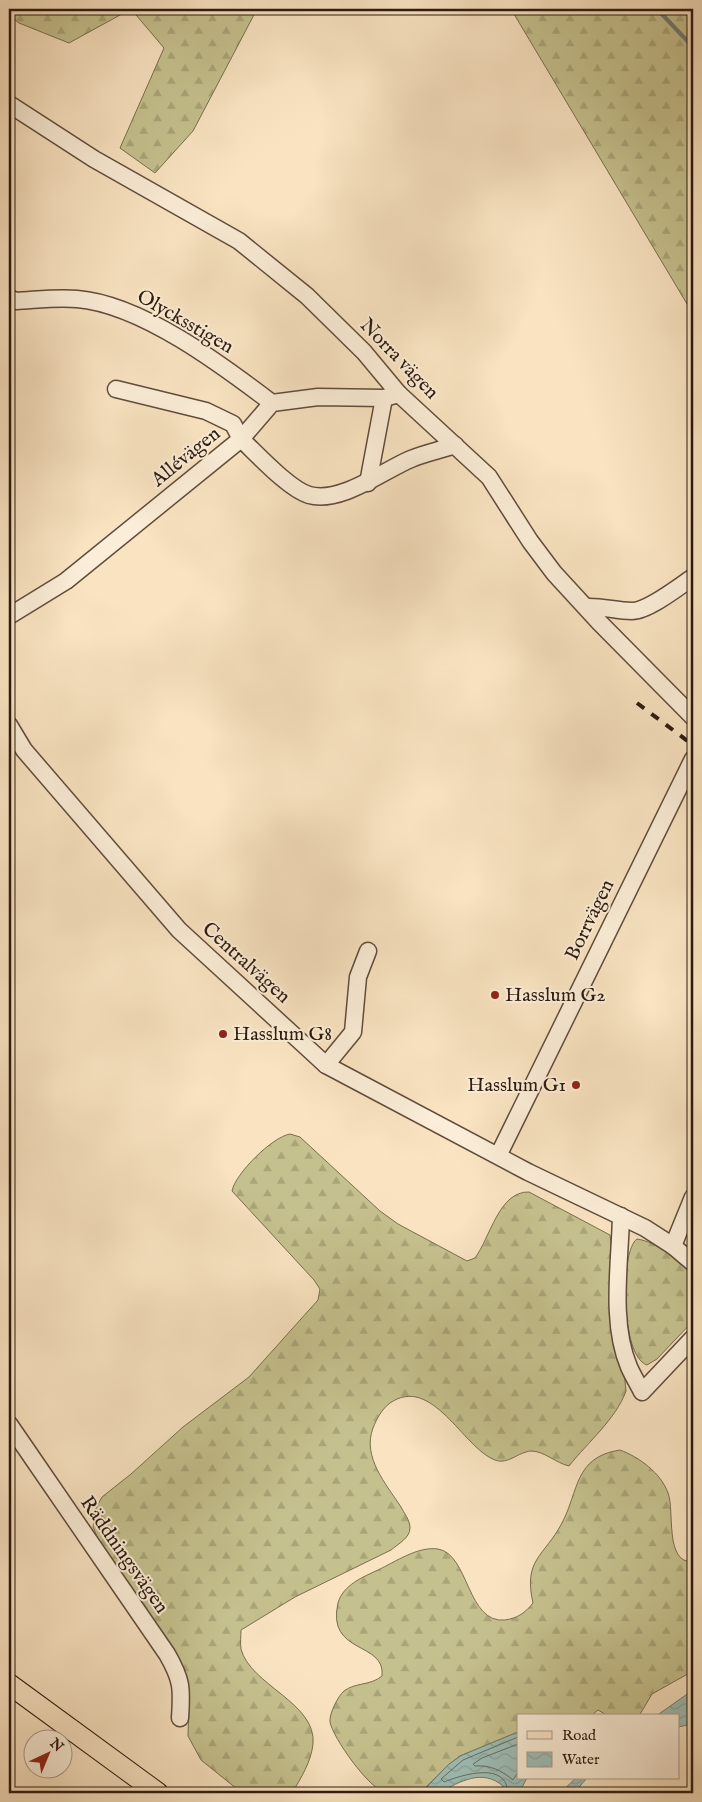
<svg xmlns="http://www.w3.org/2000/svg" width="702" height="1802" font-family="'IM FELL English',serif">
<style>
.forest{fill:url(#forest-firs);stroke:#796e4e}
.water{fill:url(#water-waves);stroke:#717c73}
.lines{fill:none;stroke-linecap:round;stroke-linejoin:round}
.shore{stroke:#666c62;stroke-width:1}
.stream{stroke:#717c73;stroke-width:4}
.minor-casing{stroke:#604c3c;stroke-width:19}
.major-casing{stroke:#2d1a0f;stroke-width:22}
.minor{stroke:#fbedd7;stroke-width:16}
.major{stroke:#f9e3c1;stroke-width:20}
.rail{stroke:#2d1a0f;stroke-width:4;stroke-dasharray:9 9;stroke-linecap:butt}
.poi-dot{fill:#8f2418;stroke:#fbedd7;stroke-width:2}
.labels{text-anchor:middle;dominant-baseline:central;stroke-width:4;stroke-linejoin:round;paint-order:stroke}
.street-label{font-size:20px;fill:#2d1a0f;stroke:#fbedd7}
.poi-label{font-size:20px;fill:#2d1a0f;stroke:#fbedd7;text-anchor:start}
</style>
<defs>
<pattern id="forest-firs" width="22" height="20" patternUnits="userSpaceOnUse" patternTransform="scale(1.25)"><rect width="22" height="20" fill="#c5c18e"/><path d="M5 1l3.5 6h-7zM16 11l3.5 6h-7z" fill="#aaa579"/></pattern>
<pattern id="water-waves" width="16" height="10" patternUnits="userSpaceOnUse" patternTransform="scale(1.25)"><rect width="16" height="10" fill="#9ebeb6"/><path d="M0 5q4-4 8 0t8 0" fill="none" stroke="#88a39b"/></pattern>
</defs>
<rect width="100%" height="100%" fill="#f9e3c1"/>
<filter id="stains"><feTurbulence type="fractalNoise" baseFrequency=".004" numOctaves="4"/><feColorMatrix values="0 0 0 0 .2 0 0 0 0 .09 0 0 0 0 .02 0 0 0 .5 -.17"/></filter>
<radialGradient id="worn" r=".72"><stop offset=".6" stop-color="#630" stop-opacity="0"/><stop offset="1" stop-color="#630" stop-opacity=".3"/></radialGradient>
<g class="forest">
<path d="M9,9H257L193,131L155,173L120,148L164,48L131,9L69,43L19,23L9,16Z"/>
<path d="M511,9H678L693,20V314Z"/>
<path d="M290,1134L300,1137L380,1211L398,1224L467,1261L475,1258C490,1238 499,1191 529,1192L610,1235L626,1391C616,1419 588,1442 569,1466C556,1463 544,1451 531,1451C518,1452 508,1465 495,1460C463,1448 432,1374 390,1403C382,1409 377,1418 373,1428C362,1457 386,1484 401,1507C404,1513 410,1520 410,1528C410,1538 398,1544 391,1550L295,1597L241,1630C241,1636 240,1643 241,1649C250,1685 317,1703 313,1744C311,1762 301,1778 292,1793H242L201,1760L188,1736L189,1695L187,1677L172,1648L99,1541L93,1527L96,1508L102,1497L131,1474L183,1427L249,1377L318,1300L320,1289L314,1280L232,1191C235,1174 272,1137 290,1134Z"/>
<path d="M637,1239C658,1242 677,1260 693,1273V1321L657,1359L647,1365C620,1356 620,1250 637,1239Z"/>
<path d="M620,1450C639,1457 661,1473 668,1493C675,1511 664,1563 693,1562V1671L652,1694L639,1716H608L598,1710L591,1716H518V1732L460,1756L448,1765L420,1793C410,1793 396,1796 386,1793C369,1789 333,1738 330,1722C329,1714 338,1696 344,1691C356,1682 370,1686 382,1676C386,1641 326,1655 338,1603C343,1585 363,1577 378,1570C395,1562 418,1546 438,1549C469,1554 467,1624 505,1620C518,1618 525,1613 533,1603C523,1559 544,1557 562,1523C579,1491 574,1457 620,1450Z"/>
</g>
<g class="water">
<path d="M693,1690V1724L678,1727V1716H656Z"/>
<path d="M518,1732V1778H527L519,1793H499L503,1786C482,1768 460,1782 440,1792C435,1795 426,1793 421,1793L448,1765L460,1756Z"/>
<path d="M576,1778H587L574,1793H560Z"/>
</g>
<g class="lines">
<g class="shore">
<path d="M518,1744L482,1758L473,1764L475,1766C490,1765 501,1770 513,1780L518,1772"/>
<path d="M505,1793L507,1787C501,1762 459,1776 444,1782L441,1779L463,1760L518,1737"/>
</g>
<path class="stream" d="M657,9L693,47"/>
<g class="minor-casing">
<g id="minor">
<path d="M9,104L94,159L239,241L307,296L364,352L399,394L489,477L530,541L554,573L599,622L693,717"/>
<path d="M9,298L16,301C36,300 57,297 77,299C141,304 222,365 272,403"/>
<path d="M116,389L206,411L233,424L241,439"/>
<path d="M241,439L272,403L318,397L384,398L399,394"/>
<path d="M368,483L384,398"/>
<path d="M586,607C602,606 616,611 632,611C648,611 680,586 693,577"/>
<path d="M9,616L66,581L241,439C257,454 289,489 309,495C341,504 384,470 411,459C425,453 441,450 455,445"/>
<path d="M9,725L24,750L179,930L326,1065L528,1172L645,1228L673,1246L693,1263"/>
<path d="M326,1065L353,1032L358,977L368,951"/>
<path d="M499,1154L693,759"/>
<path d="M621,1216C620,1264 610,1322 629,1367C633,1376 638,1384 642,1392L693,1338"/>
<path d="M673,1246L693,1197"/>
<path d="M9,1424L167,1654C182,1680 182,1688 180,1718"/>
</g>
</g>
<g class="major-casing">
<path id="major" d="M9,1684L158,1793"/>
</g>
<use href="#minor" class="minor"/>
<use href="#major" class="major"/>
<path class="rail" d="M637,703L693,745"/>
</g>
<g class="poi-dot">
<circle cx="495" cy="995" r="5"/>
<circle cx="223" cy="1034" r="5"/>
<circle cx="576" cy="1085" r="5"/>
</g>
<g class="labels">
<g class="street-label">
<text transform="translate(185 322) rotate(30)">Olycksstigen</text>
<text transform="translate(399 359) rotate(46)">Norra vägen</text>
<text transform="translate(186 457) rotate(-39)">Allévägen</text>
<text transform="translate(590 920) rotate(-64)">Borrvägen</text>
<text transform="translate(246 963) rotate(42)">Centralvägen</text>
<text transform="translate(124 1555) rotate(55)">Räddningsvägen</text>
</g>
<g class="poi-label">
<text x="505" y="995">Hasslum G2</text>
<text x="233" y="1034">Hasslum G8</text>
<text x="566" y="1085" text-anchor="end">Hasslum G1</text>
</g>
</g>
<rect width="702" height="1802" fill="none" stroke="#f9e3c1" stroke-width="30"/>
<rect x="10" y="10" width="682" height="1782" fill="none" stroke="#2d1a0f" stroke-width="2.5"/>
<rect x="15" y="15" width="672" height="1772" fill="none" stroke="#2d1a0f"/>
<rect x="517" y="1714" width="162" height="65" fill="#fbedd7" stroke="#a99987"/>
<rect x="527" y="1731" width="25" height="8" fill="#f9e3c1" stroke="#a99987"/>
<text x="562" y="1740" font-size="15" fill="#2d1a0f">Road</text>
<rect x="527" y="1752" width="25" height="15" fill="url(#water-waves)" stroke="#a99987"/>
<text x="562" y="1764" font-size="15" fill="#2d1a0f">Water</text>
<g transform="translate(48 1754) rotate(44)"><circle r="24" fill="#fbedd7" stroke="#a99987"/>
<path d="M0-4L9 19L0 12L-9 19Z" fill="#8f2418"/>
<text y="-8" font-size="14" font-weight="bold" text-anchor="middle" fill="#2d1a0f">N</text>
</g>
<rect width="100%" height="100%" filter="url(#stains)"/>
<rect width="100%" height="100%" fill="url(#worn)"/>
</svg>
